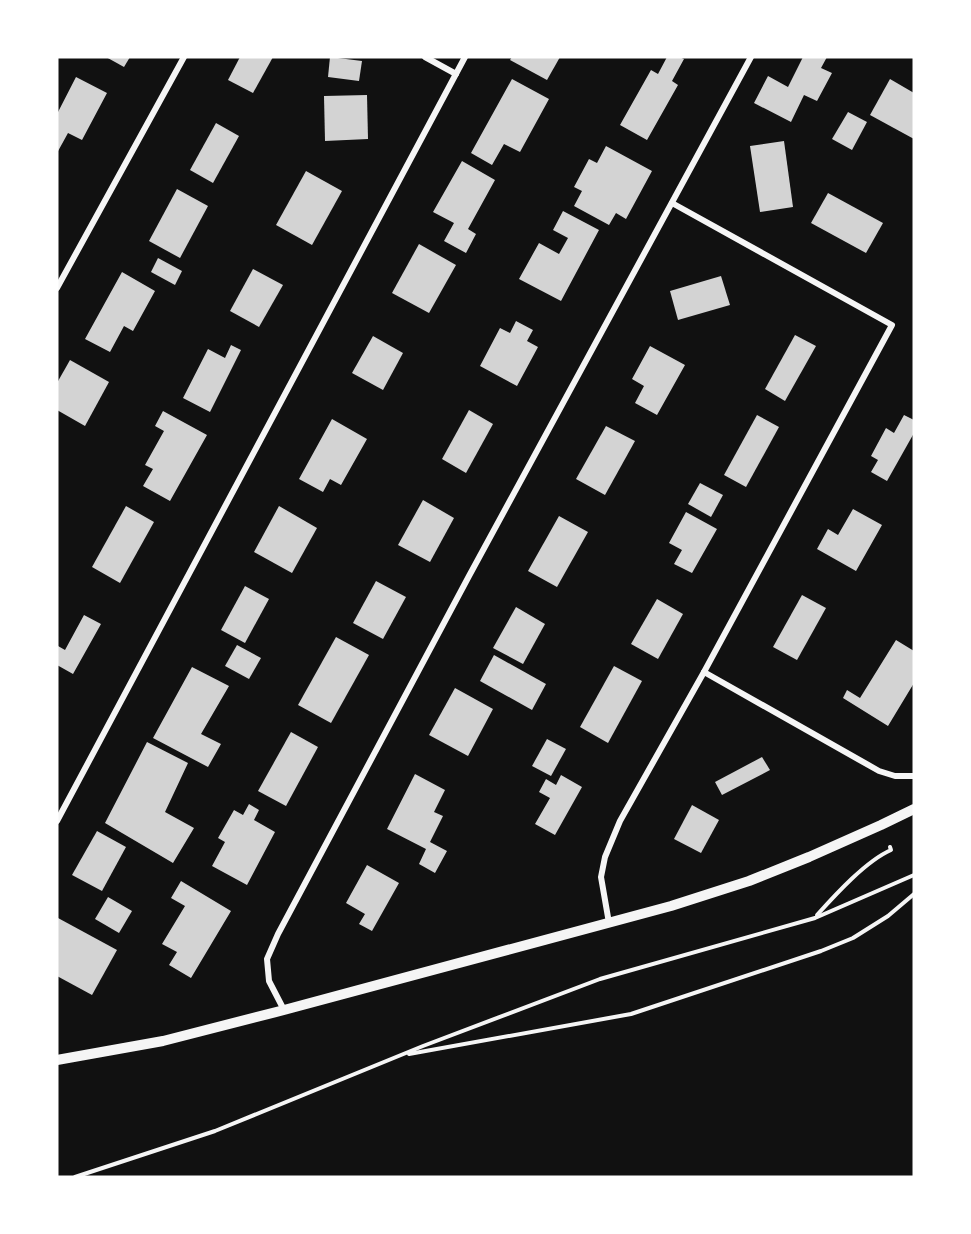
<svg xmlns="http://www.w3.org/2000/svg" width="971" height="1234" font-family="Lato,sans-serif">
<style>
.building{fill:#d3d3d3}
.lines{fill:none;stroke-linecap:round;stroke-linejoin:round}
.path{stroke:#f5f5f5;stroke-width:4}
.minor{stroke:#f5f5f5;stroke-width:6}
.tertiary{stroke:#f5f5f5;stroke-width:10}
</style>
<rect width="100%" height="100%" fill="#111"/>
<g class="building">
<path d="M106,57H130L124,67Z"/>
<path d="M240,57H273L253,93L228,80Z"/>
<path d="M330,57L362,61L359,81L328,77Z"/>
<path d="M512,57H560L547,80L510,60Z"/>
<path d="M667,57H679L684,59L672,81L678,85L647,140L620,125L651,70L658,74Z"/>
<path d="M803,57H827L821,68L832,73L817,101L804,95L791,122L754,103L768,76L788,87Z"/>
<path d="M76,77L107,93L82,140L68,133L57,153V114Z"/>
<path d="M512,79L549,99L520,152L504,144L492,165L471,153Z"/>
<path d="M890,79L914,93V139L870,115Z"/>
<path d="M367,95L368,139L325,141L324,96Z"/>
<path d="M848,112L867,122L852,150L832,139Z"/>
<path d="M216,123L239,136L213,183L190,170Z"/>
<path d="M784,141L793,207L760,212L750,146Z"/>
<path d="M606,146L652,171L626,219L616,213L609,225L574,206L582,191L574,187L589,159L597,163Z"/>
<path d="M462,161L495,180L468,229L476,234L466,253L444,241L454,223L433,212Z"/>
<path d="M306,171L342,191L312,245L276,225Z"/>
<path d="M177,189L208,206L180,258L149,241Z"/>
<path d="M828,193L883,223L866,253L811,223Z"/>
<path d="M563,211L599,230L561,301L519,279L539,243L559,254L568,238L553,230Z"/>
<path d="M419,244L456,265L429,313L392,293Z"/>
<path d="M158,258L182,271L175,285L151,272Z"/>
<path d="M253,269L283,285L259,327L230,311Z"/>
<path d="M122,272L155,291L133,331L124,326L110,352L85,339Z"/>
<path d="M721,276L730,305L678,320L670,291Z"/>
<path d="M516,321L533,330L527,341L538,347L517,386L480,366L500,328L510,333Z"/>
<path d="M795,335L816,346L785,401L765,389Z"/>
<path d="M373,336L403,353L383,390L352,373Z"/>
<path d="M231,345L241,350L210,412L183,398L208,349L225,358Z"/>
<path d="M650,346L685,365L657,415L635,403L644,386L632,379Z"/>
<path d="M70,360L109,382L85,426L57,410V383Z"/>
<path d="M469,410L493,424L466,473L442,459Z"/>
<path d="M163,411L207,435L170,501L143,486L153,469L145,465L164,431L155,426Z"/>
<path d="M757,415L779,427L746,487L724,475Z"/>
<path d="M904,415L914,420V433L887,481L871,472L878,460L871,456L886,428L894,433Z"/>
<path d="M332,419L367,439L341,485L330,479L323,492L299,479Z"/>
<path d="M606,426L635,441L605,495L576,479Z"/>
<path d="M700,483L723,495L711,517L688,504Z"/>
<path d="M423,500L454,518L430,562L398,545Z"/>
<path d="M126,506L154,522L120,583L92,567Z"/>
<path d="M279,506L317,528L292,573L254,552Z"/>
<path d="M853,509L882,525L856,571L817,549L828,529L838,535Z"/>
<path d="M686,512L717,529L692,573L674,564L682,550L669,543Z"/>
<path d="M559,516L588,532L557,587L528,571Z"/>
<path d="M376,581L406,597L383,639L353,623Z"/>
<path d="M245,586L269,599L245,643L221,630Z"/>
<path d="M802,595L826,608L797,660L773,647Z"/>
<path d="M657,599L683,614L658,659L631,644Z"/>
<path d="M516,607L545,624L523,664L493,648Z"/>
<path d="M84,615L101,624L73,674L57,665V647L58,646L65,650Z"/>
<path d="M336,637L369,655L331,723L298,705Z"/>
<path d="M896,640L914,651V683L888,726L843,698L847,690L860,698Z"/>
<path d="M237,645L261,658L249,679L225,666Z"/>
<path d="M494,655L546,684L532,710L480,681Z"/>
<path d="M614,666L642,681L608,743L580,727Z"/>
<path d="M192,667L229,686L201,734L221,744L208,767L153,738Z"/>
<path d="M455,688L493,709L468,756L429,735Z"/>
<path d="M291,732L318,747L286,806L258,791Z"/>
<path d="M547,739L566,749L551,776L532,766Z"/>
<path d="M147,742L188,763L165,812L194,828L173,863L105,823Z"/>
<path d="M762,757L770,770L722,795L715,782Z"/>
<path d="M415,774L445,790L434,812L443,816L430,842L447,851L435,873L419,864L426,849L387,829Z"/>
<path d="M561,775L582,787L555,835L535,824L550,798L539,792L546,779L556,785Z"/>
<path d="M249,804L259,810L254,820L275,832L247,885L212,866L225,842L218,838L234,810L243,815Z"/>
<path d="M692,805L719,820L701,853L674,839Z"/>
<path d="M97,831L126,847L102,891L72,875Z"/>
<path d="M367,865L399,883L372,931L359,924L365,914L346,903Z"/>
<path d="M181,881L231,911L191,978L169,965L177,952L162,944L185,906L171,898Z"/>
<path d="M108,897L132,911L119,933L95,919Z"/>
<path d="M58,918L117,950L92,995L57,976V920Z"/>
</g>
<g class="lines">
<g class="path">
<path d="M817,915C836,894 866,861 891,850L890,847"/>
<path d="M409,1054L631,1014L821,951L853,938L888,916L914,894"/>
<path d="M75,1177L215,1131L423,1046L600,979L815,918L914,875"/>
</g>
<g class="minor">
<path d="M425,57L456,74"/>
<path d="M57,288L184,57"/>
<path d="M704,672L879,771L895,776H914"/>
<path d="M57,821L465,57"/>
<path d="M609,923L601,877L605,857L620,821L704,672L892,325L672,203"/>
<path d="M284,1010L269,981L267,959L278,934L469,576L751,57"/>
</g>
<path class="tertiary" d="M57,1060L163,1041L284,1010L671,906L749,881L809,857L881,825L914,809"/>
</g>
<rect width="971" height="1234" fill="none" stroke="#ffffff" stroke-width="117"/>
</svg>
